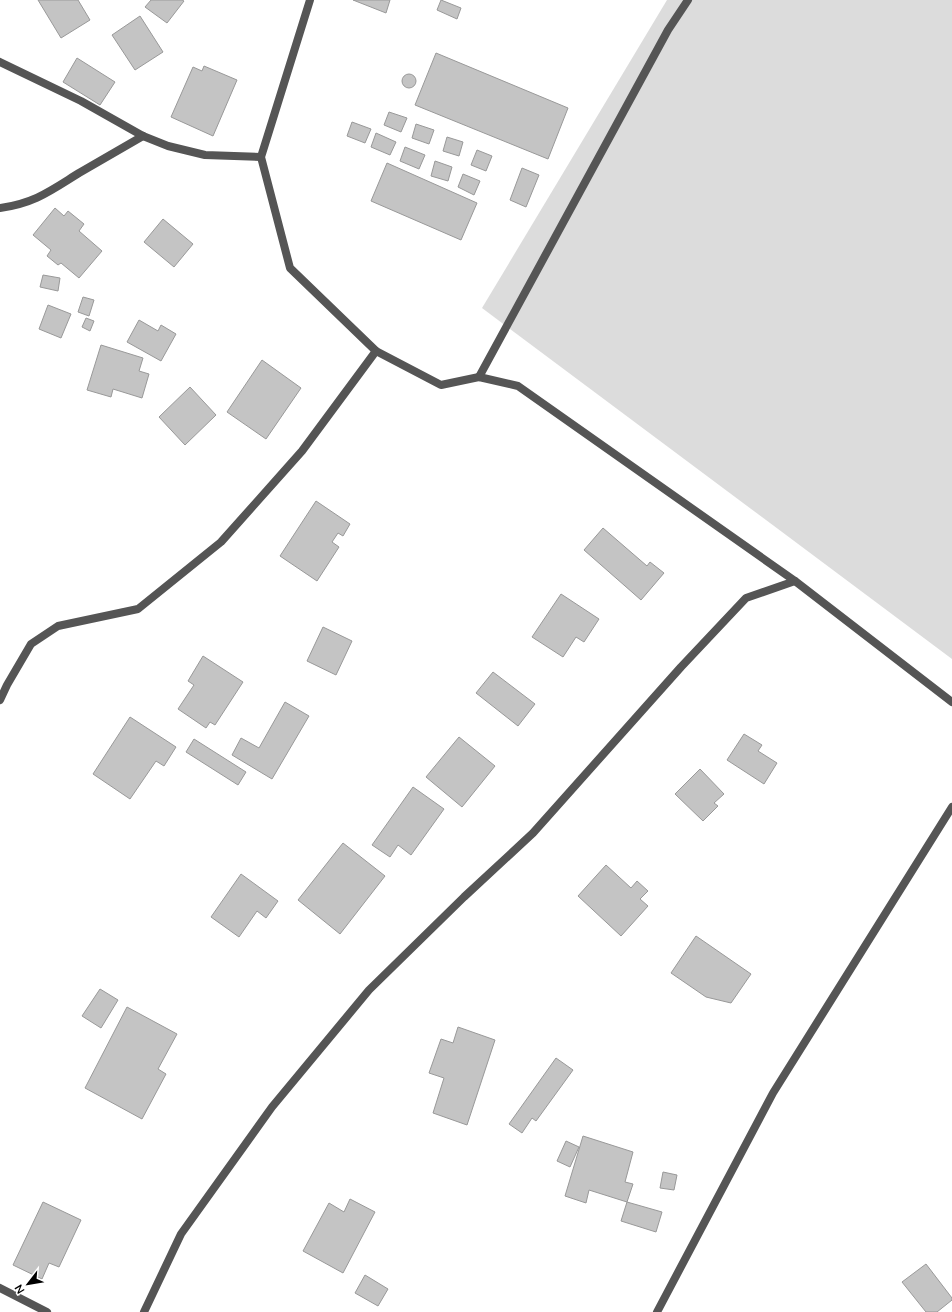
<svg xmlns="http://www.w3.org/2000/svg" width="952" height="1312" font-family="Mulish,sans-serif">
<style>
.green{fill:#dcdcdc}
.building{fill:#c4c4c4;stroke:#999}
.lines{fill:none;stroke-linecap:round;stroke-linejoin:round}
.street{stroke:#555;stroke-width:8}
</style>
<rect width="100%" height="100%" fill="#fff"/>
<path class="green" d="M667,0H952V659L482,308Z"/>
<g class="building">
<path d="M38,0H78L90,20L61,38Z"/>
<path d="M151,0H182L184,1L167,23L145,7Z"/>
<path d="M353,0H390L386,13Z"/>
<path d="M441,0L461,8L457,19L437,10Z"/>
<path d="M140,16L163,52L135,70L112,35Z"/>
<path d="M436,53L568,108L548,159L415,105Z"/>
<path d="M77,58L115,82L100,105L63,82Z"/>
<path d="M204,66L237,80L213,136L171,117L193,67L202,71Z"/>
<circle cx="409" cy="81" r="7"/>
<path d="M389,112L407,118L401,132L384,125Z"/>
<path d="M352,122L371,129L365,143L347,136Z"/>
<path d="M416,124L434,130L429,144L412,138Z"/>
<path d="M376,133L396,142L390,155L371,147Z"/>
<path d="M447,137L463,142L459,156L443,151Z"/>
<path d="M405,147L425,155L419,169L400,161Z"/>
<path d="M477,150L492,156L486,171L471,165Z"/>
<path d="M435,161L452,167L448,181L431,176Z"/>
<path d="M387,163L477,203L461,240L371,201Z"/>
<path d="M522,168L539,175L526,207L510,200Z"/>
<path d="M463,174L480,181L474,195L458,187Z"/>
<path d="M55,208L64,216L68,211L84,224L79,231L102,251L79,278L61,263L58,265L47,256L51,250L33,235Z"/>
<path d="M163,219L193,244L174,267L144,242Z"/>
<path d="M43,275L60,278L58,291L40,287Z"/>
<path d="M83,297L94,300L89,316L78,312Z"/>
<path d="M48,305L71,314L61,338L39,329Z"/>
<path d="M86,318L94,321L90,331L82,327Z"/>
<path d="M139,320L158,331L161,325L176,334L161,361L127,342Z"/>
<path d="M101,345L143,358L139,371L149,374L142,398L113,389L111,397L87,390Z"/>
<path d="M262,360L301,388L266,439L227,412Z"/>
<path d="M190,387L216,415L185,445L159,417Z"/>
<path d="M316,501L350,524L343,536L338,533L332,542L339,547L317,581L280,556Z"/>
<path d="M603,528L647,566L650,562L664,573L641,600L584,550Z"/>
<path d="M561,594L599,619L584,642L576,637L563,657L532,637Z"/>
<path d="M323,627L352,641L336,675L307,661Z"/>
<path d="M203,656L243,682L215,725L210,722L206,728L178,709L194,685L188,681Z"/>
<path d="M493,672L535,704L518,726L476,693Z"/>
<path d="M285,702L309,716L272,779L232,755L241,738L259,748Z"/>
<path d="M130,717L176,747L164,766L156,761L130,799L93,774Z"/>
<path d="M744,734L762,745L758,751L777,763L764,784L727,760Z"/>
<path d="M459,737L495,766L462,807L426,777Z"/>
<path d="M194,739L246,772L238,785L186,752Z"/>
<path d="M700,769L724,794L714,803L718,806L703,821L675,794Z"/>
<path d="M413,787L444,809L411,855L398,845L390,857L372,845Z"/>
<path d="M343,843L385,876L340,934L298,900Z"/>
<path d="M606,865L631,888L637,881L648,891L640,899L648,906L621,936L578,896Z"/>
<path d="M241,874L278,901L266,918L257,911L239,937L211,917Z"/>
<path d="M696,936L751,974L731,1003L706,997L671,973Z"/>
<path d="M100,989L118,1000L101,1028L82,1016Z"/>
<path d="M127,1007L177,1034L158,1069L166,1074L142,1119L85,1088Z"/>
<path d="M458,1027L495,1040L467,1125L433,1113L444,1078L429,1073L441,1039L453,1043Z"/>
<path d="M556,1058L573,1070L536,1121L532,1118L522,1133L509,1124Z"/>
<path d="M583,1136L633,1152L625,1182L633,1184L627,1202L589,1190L586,1203L565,1196Z"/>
<path d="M566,1141L579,1147L570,1167L557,1161Z"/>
<path d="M663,1172L677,1175L674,1190L660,1188Z"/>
<path d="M350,1199L375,1212L343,1273L303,1251L329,1203L344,1212Z"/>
<path d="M43,1202L81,1220L59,1267L49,1263L42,1279L13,1265Z"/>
<path d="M627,1202L662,1212L656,1232L621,1221Z"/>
<path d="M926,1264L952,1298V1300L937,1312H926L902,1282Z"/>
<path d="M365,1275L388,1289L378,1306L355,1293Z"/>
</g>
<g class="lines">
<g class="street">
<path d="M310,0L261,157L290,268L376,351L441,385L479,377L518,386L795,581L952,702"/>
<path d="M0,62L81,101L143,136L168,146L205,155L261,157"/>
<path d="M0,208C35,203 50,191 79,173C100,161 122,148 143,136"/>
<path d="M479,377L668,30L688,0"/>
<path d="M0,700L7,685L31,644L58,626L138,609L221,542L302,451L376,351"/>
<path d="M0,1288L47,1312"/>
<path d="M144,1312L181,1234L272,1107L369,990L464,897L533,833L681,667L746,598L795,581"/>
<path d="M657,1312L773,1093L952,807"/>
</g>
</g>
<g transform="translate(28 1284) rotate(239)" stroke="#ffffff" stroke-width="3" paint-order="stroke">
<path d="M0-3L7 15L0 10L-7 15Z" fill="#000000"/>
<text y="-6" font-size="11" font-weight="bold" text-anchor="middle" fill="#000000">N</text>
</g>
</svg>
